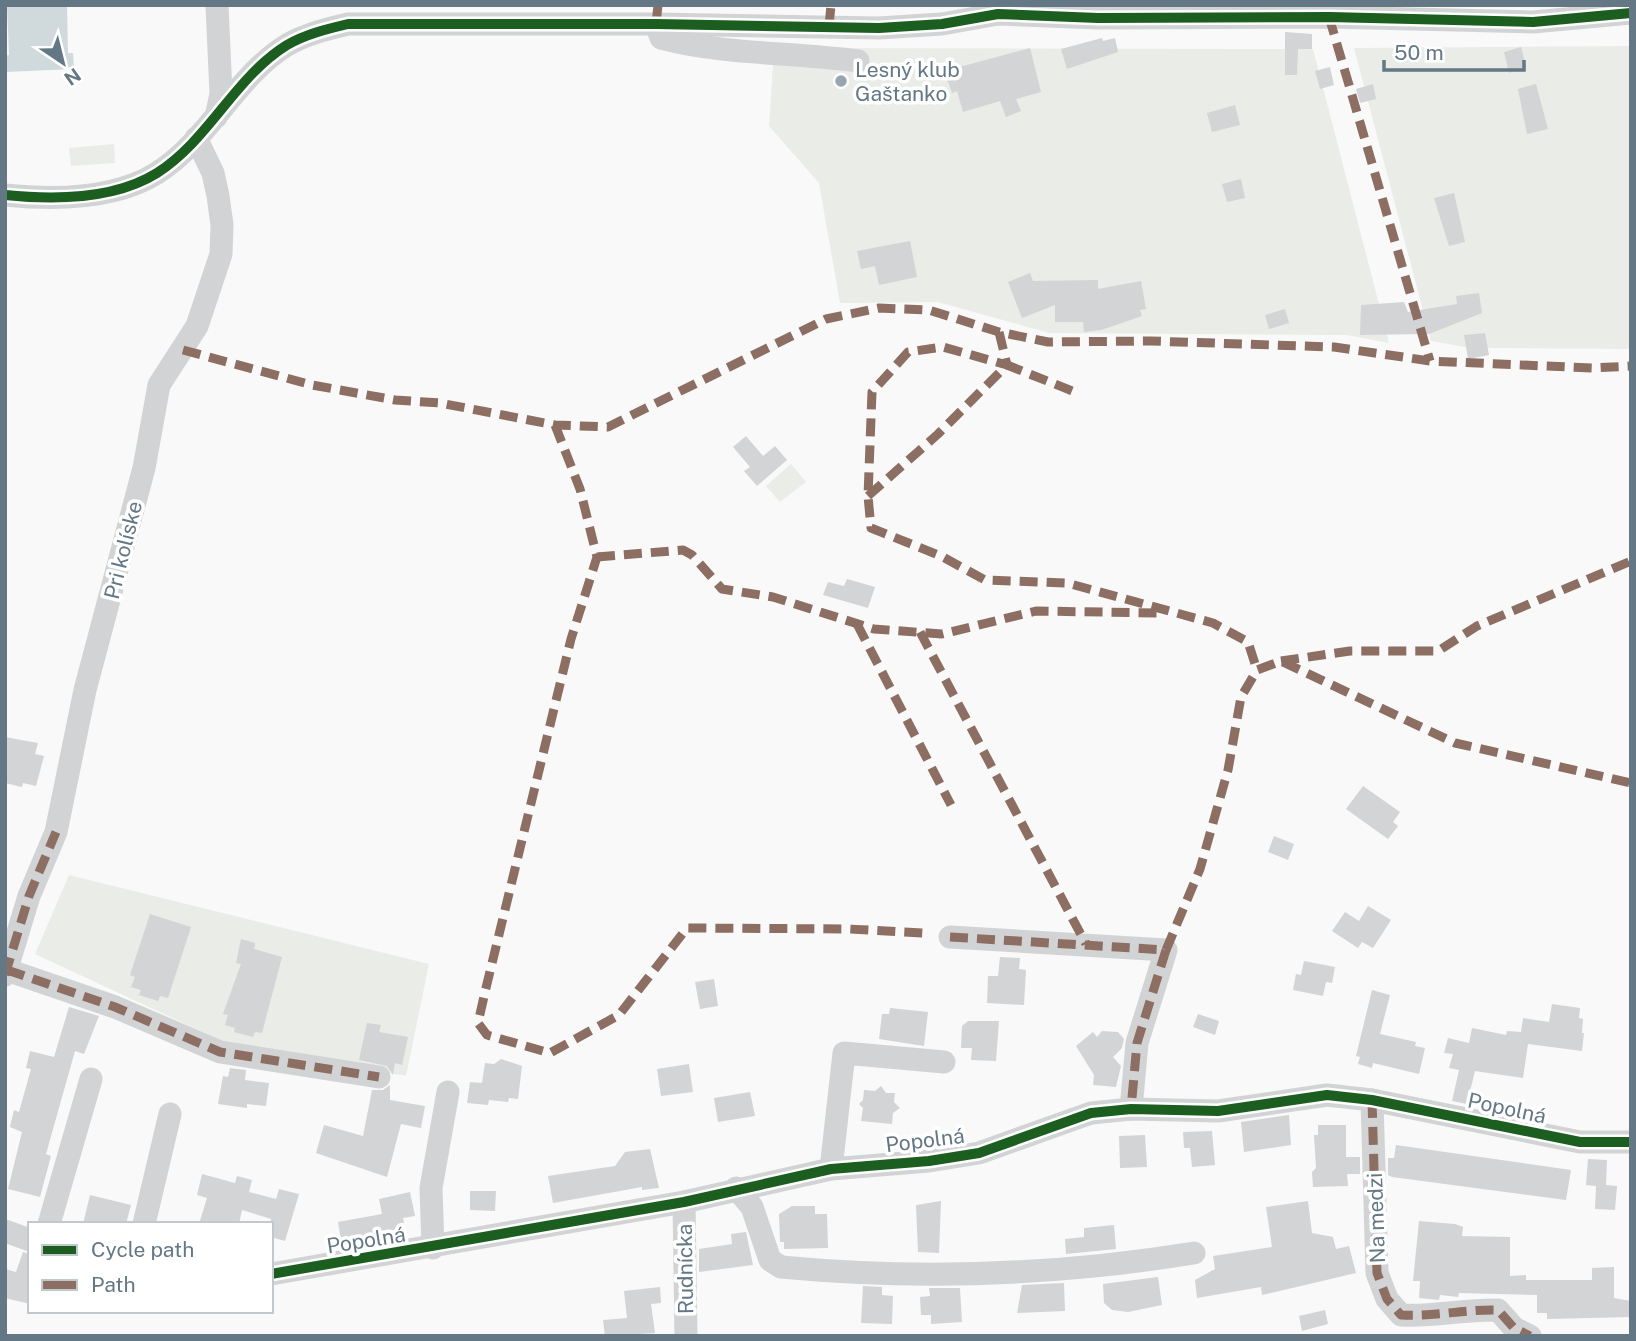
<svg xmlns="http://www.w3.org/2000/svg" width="1636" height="1341" font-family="'Public Sans',sans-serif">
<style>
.green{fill:#e9ece7}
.water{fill:#d0d9dc}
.building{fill:#d2d4d5}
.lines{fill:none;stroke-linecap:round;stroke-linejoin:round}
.minor{stroke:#d2d3d4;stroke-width:23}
.quiet{stroke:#8d6e63;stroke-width:9;stroke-dasharray:18 9;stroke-linecap:butt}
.cycleway-casing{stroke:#fff;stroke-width:15}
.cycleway{stroke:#1b5e20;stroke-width:10}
.poi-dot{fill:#98a4ae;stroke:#fff;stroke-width:2.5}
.labels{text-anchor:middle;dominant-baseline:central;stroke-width:7;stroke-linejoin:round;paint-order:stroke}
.poi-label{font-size:21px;fill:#637785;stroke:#fff;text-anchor:start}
.street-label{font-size:21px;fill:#637785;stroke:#fff}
</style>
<rect width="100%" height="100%" fill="#f9f9f9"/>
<g class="green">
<path d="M1631,46V349L1471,348L1431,341L1354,48Z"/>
<path d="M774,48L1313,49L1389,343L1347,335L1049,333L938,302L840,303L819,183L769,126Z"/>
<path d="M114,144L115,163L71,166L69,148Z"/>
<path d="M791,464L806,482L780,502L766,486Z"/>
<path d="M69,875L429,964L406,1076L224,1042L35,954Z"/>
</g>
<path class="water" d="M7,5H67L68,53H73L74,69L5,72V56L9,55Z"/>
<g class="building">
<path d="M1285,32L1312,34V49H1298L1297,75H1285Z"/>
<path d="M1102,38L1103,41L1115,38L1118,52L1067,69L1061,49Z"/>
<path d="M1521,47L1526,67L1509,73L1504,52Z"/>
<path d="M1030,48L1041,92L1016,99L1021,111L1006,117L1000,101L963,112L957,91L952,93L946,76L953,74L952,69Z"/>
<path d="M1330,67L1334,85L1320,89L1315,71Z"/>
<path d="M1373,84L1376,99L1360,103L1356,89Z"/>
<path d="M1536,84L1548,129L1527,134L1518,89Z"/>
<path d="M1235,105L1240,125L1212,132L1207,113Z"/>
<path d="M1241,179L1245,198L1227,202L1222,184Z"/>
<path d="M1454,193L1465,242L1449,246L1434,198Z"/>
<path d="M910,241L917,277L879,285L875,266L861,269L857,251Z"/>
<path d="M1030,273L1033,281L1098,280V289L1141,281L1146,309L1140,310L1142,316L1101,330L1084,332L1083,322H1055V305L1022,318L1008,282Z"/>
<path d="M1479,293L1482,313L1429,334L1360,335L1361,305L1404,302L1408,312L1457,304L1456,296Z"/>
<path d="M1285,309L1289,323L1269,329L1265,315Z"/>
<path d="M1485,333L1489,355L1468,359L1464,335Z"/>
<path d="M746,436L763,456L775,446L787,460L757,486L744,471L750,467L733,447Z"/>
<path d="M847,579L875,587L868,608L823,595L828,582L844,586Z"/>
<path d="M5,737L38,743L35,754L44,756L36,786L23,783L22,787L5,783Z"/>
<path d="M1363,786L1400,812L1393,822L1398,826L1388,839L1346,809Z"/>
<path d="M1274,836L1294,844L1288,860L1268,852Z"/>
<path d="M1368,906L1391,920L1373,948L1362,942L1358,948L1332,931L1345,912L1359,921Z"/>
<path d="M150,914L191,927L168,998L160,996L158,1001L139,995L141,990L131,987L135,977L130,975Z"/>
<path d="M241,939L255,943L254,949L282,957L262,1033L255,1032L253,1037L234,1032L235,1028L225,1025L228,1015L223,1014L241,964L236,963Z"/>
<path d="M1000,957L1020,958L1019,969L1026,970L1024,1005L987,1003L988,976H998Z"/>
<path d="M1304,961L1335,967L1332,983L1326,982L1323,996L1293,990L1296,974L1301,975Z"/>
<path d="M714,979L718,1006L700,1009L695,982Z"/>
<path d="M1372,990L1390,995L1380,1034L1416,1042L1415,1046L1425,1048L1419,1074L1373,1063L1372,1068L1358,1064L1360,1057L1356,1056Z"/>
<path d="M1552,1004L1580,1008L1579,1018L1583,1019L1582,1033H1584L1582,1051L1528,1044L1523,1078L1475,1071L1467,1104L1452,1101L1459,1070L1449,1068L1453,1054L1444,1053L1448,1038L1469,1043L1472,1028L1506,1035L1507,1031L1521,1032L1523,1018L1549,1022Z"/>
<path d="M69,1007L99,1016L84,1054L75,1051L46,1154L51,1156L40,1197L8,1189L22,1132L10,1127L14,1110L19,1112L31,1069L26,1068L30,1051L54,1057Z"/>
<path d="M890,1008L928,1012L924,1046L879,1039L882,1014H889Z"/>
<path d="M1198,1014L1219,1021L1215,1035L1193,1027Z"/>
<path d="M968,1021H999L996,1061L971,1060L972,1048H961L962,1026Z"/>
<path d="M367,1023L381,1025L379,1032L408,1037L402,1065L395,1063L393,1075L387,1066L359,1060Z"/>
<path d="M1102,1031L1118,1032L1124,1039L1122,1048L1113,1057L1121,1066L1116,1087L1093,1085L1094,1075L1076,1046L1093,1032L1097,1037Z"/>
<path d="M501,1059L522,1066L518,1099L509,1098L508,1102L489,1100L488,1105L467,1103L470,1082L482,1083L485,1063L494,1064Z"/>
<path d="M689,1064L693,1092L661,1096L657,1069Z"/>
<path d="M230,1068L246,1070L245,1080L269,1083L266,1106L247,1104V1108L218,1104L223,1076L228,1077Z"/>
<path d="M390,1085V1100L425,1106L421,1128L401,1124L387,1177L316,1153L324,1125L363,1136L372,1090H383Z"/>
<path d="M881,1086L886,1093H895L894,1102L900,1108L893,1113L892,1124L861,1121L863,1108L859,1104L863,1100L864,1090L875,1091Z"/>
<path d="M750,1092L755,1116L718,1122L714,1098Z"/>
<path d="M1289,1115L1291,1145L1244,1152L1241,1122Z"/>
<path d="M1318,1125H1346V1157H1360V1174H1347L1348,1186L1313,1187L1312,1172L1316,1168L1314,1135H1318Z"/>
<path d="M1212,1131L1215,1165L1192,1167L1190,1148H1184L1183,1132Z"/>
<path d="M1145,1135L1147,1167L1120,1168L1119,1136Z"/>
<path d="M1396,1145L1571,1170L1566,1200L1392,1177L1388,1175V1158H1394Z"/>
<path d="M650,1149L659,1188L642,1190V1187L553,1203L548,1176L615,1166L625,1152Z"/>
<path d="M1588,1159L1607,1160L1606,1185L1617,1186L1615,1210L1595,1209L1596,1186L1586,1185Z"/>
<path d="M202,1174L235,1183L237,1176L252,1180L249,1192L276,1199L279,1189L299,1194L285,1241L271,1237V1219L242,1210L239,1224H199L207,1198L197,1195Z"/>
<path d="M470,1191H496L495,1211L470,1210Z"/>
<path d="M410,1192L415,1216L403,1218L405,1228L341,1240L338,1222L382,1214L379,1199Z"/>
<path d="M90,1195L131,1205L126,1224H83Z"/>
<path d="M941,1201L939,1253L918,1252L916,1205Z"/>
<path d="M1308,1201L1312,1233L1333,1237L1336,1249L1349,1246L1356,1273L1262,1295L1261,1287L1197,1298L1195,1280L1215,1269L1213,1256L1272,1247L1266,1207Z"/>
<path d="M792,1206H815V1214H827L828,1248L784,1249V1242H780L779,1214Z"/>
<path d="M1419,1221L1455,1224L1463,1227L1462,1236L1510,1237V1276L1526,1275V1280H1592V1268L1614,1267V1298L1631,1301V1317L1547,1319V1313H1537V1295L1459,1293L1458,1297L1440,1295L1439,1300L1419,1298L1420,1281H1413Z"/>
<path d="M1114,1225L1116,1249L1066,1254L1065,1239L1084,1237V1228Z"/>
<path d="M746,1232L753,1265L699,1272V1249L732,1244L731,1234Z"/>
<path d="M23,1252L30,1254V1304L5,1298V1269L16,1272Z"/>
<path d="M1158,1277L1162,1305L1128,1312L1112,1310L1104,1303L1103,1284Z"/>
<path d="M1064,1283L1065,1311L1017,1313L1022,1285Z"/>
<path d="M863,1286L882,1287V1295L893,1296L892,1324L861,1323Z"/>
<path d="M660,1287L661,1303L651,1304L655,1333L605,1336L603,1320L627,1318L624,1291Z"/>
<path d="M929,1288H960L962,1322L931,1324V1315H921L920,1297L930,1296Z"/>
<path d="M1325,1310L1328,1324L1302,1331L1299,1316Z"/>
</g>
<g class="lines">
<g class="minor">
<path d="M656,24L661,38C726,55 792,52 858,61"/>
<path d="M216,117L221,94L217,5"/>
<path d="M5,195C54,200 114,200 157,173C209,140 235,77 287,45C306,34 327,29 348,24H656L879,28L942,24L998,14L1098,18L1329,17L1533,22L1631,13"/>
<path d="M950,937L1166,950L1137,1043L1131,1109"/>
<path d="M7,970L115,1007L220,1052L379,1077"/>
<path d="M5,975L29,896L56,832L85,690L144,468L159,385L197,326L221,254L222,225L218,196L213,173L196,138"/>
<path d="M1372,1100L1377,1273L1387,1299L1401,1315C1434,1317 1465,1309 1498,1310L1514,1328L1530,1336"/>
<path d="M831,1169L844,1053L944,1062"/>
<path d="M736,1188L752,1207L770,1260L781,1267C919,1280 1058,1275 1194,1253"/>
<path d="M684,1202L686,1336"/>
<path d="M49,1224L91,1079"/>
<path d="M144,1224L170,1114"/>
<path d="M5,1231L30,1240"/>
<path d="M433,1248L431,1188L448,1092"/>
<path d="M271,1274L684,1202L831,1169L929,1161L979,1153L1091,1113L1131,1109L1218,1111L1327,1095L1372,1100L1580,1142H1631"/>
</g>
<g class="quiet">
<path d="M1329,17L1430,361"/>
<path d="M656,24L658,5"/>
<path d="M829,26L831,5"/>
<path d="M999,332L1007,365L943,347L908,352L872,392L868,496L871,528L941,556L985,580L1067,583L1213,623L1248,642L1257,670"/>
<path d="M183,350L312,385L395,400L440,403L555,425L608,427L826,319L879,308L929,310L999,332L1048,342L1150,341L1334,347L1430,361L1592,368L1631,366"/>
<path d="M555,425L580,489L597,557L571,639L485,992L478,1023L487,1035L550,1053L619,1015L687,928L848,929L924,933"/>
<path d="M868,496L938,434L1007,365L1080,394"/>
<path d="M597,557L683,550L692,555L722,589L773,597L874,629L942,634L1036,611L1157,613"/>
<path d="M857,624L951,805"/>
<path d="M920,632L1086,944"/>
<path d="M1281,661L1350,651H1438L1477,626L1631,561"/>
<path d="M950,937L1166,950L1137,1043L1131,1109"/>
<path d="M1166,950L1200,869L1228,770L1241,697L1257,670L1281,661L1455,743L1631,783"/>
<path d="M7,970L115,1007L220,1052L379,1077"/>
<path d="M5,975L29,896L56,832"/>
<path d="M1372,1100L1377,1273L1387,1299L1401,1315C1434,1317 1465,1309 1498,1310L1514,1328L1530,1336"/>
</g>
<g class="cycleway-casing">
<g id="cycleway">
<path d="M5,195C54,200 114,200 157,173C209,140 235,77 287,45C306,34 327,29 348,24H656L879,28L942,24L998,14L1098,18L1329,17L1533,22L1631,13"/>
<path d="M271,1274L684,1202L831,1169L929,1161L979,1153L1091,1113L1131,1109L1218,1111L1327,1095L1372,1100L1580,1142H1631"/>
</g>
</g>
<use href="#cycleway" class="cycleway"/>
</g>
<circle class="poi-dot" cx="841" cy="81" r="7"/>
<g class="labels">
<g class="poi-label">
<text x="855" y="69">Lesný klub<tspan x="855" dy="24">Gaštanko</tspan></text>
</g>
<g class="street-label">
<text transform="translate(123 550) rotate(-76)">Pri kolíske</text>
<text transform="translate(1507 1108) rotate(12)">Popolná</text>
<text transform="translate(925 1140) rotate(-7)">Popolná</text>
<text transform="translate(1376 1218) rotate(-92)">Na medzi</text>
<text transform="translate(366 1240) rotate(-9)">Popolná</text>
<text transform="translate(685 1269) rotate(-91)">Rudnícka</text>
</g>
</g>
<rect width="1636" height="1341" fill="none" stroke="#637785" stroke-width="14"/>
<rect x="28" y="1222" width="245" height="91" fill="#ffffff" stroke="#c1c9ce" stroke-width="2"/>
<rect x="42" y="1245" width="35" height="10" fill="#1b5e20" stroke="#c1c9ce" stroke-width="2"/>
<text x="91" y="1257" font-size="21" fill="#637785">Cycle path</text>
<rect x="42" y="1280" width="35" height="10" fill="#8d6e63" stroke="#c1c9ce" stroke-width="2"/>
<text x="91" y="1292" font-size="21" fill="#637785">Path</text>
<g transform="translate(63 63) rotate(145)" stroke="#ffffff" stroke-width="5" paint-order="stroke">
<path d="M0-5L12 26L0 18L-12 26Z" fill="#637785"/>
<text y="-10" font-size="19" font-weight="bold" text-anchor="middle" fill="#637785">N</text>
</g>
<path d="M1384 60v10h140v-10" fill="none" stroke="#637785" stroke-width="3.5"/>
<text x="1394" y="60" font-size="21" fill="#637785" stroke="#ffffff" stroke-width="5" paint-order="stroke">50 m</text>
</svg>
